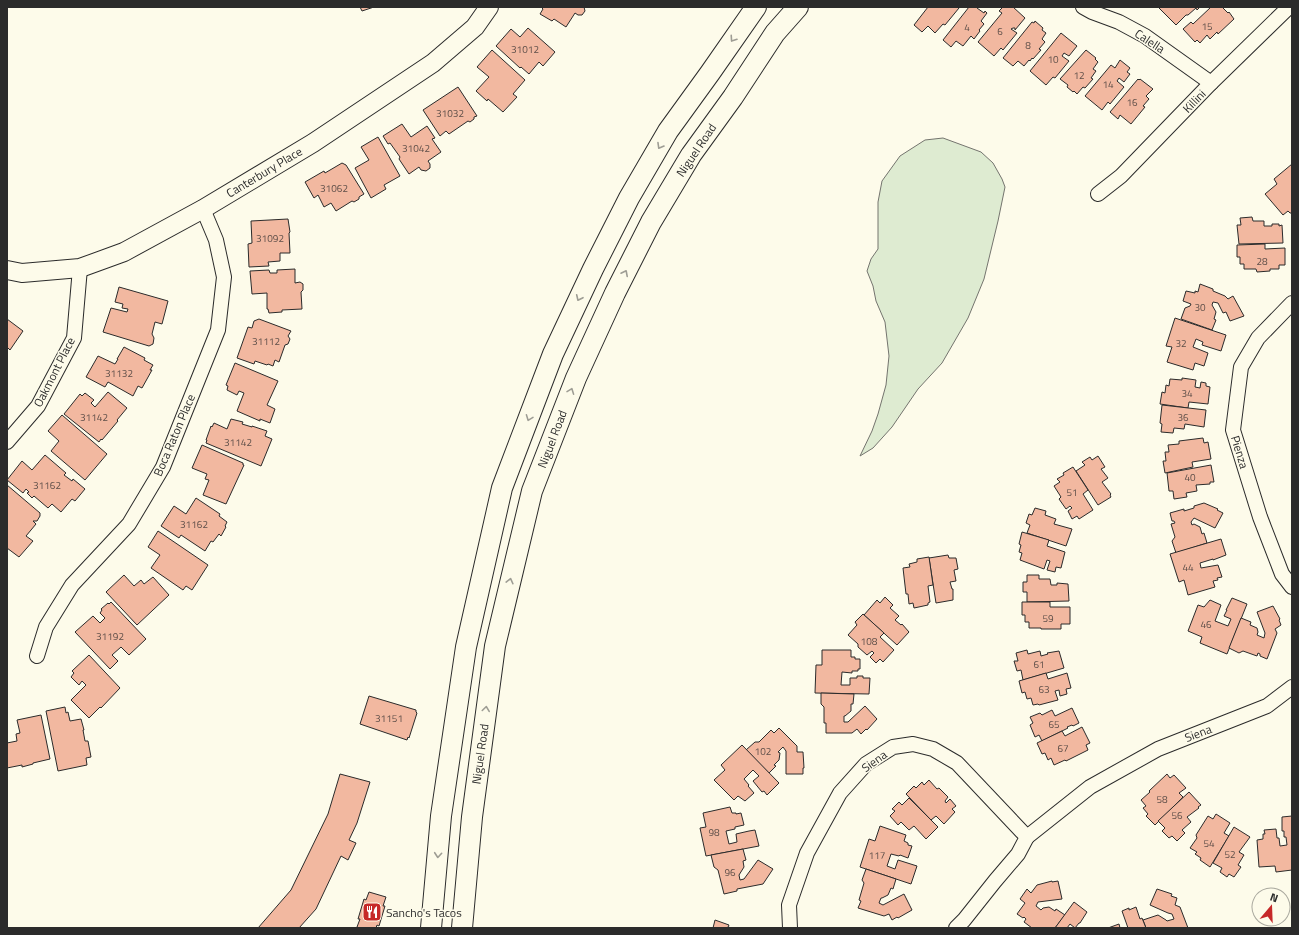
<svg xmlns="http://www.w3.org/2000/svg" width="1299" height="935" font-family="'Titillium Web',sans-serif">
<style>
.green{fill:#deebd1;stroke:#74746e}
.building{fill:#f2b8a0;stroke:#2b2b2b}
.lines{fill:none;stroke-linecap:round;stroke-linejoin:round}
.minor-casing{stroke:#2b2b2b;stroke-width:16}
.tertiary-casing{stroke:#2b2b2b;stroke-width:20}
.secondary-casing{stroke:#2b2b2b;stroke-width:22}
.minor{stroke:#fdfbea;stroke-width:14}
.tertiary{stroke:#fdfbea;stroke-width:18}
.secondary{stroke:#fdfbea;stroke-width:20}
.oneway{stroke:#9e9d94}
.labels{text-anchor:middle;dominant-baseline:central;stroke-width:3;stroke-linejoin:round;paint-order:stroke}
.number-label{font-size:10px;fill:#5d4e48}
.street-label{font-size:12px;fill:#2b2b2b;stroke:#fdfbea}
.poi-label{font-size:12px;fill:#2b2b2b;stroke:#fdfbea;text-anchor:start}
</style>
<rect width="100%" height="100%" fill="#fdfbea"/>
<path class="green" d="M943,138L981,152L993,163L1002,179L1005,187L998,221L984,279L968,318L942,363L918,389L892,427L873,448L860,456L872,431L878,414L886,385L889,356L885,322L876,301L873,286L867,271L871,259L878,249V202L882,181L900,156L925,140Z"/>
<g class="building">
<path d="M360,7H374L362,11Z"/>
<path d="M542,7H584L585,11L582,15H578L575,13L566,27L554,19L552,21L540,14L543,9L542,8Z"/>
<path d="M928,7H957L959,8L945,25L943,24L935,33L928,26L922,32L914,25Z"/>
<path d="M969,7H978L977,8L984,13L985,11L987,13L981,21L984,24L979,30L980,31L974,39L971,36L963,46L956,41L951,47L943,40Z"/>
<path d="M1003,7H1013L1025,18L1015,30V28H1013L1011,29L1017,33L1003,50L1001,48L994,56L978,42L1002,13L999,11Z"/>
<path d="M1161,7H1200L1197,10L1196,8L1188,15H1186L1176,25L1159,8Z"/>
<path d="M1211,7H1222L1228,13L1229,12L1234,19L1218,34L1217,32L1210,39L1207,35L1200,43L1197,40L1195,42L1183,29L1191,22L1193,24Z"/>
<path d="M1035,21L1043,28L1042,30L1046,33L1042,39L1045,42L1039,49L1041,50L1033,59L1032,58L1030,61L1029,60L1024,66L1018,61L1013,66L1003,58L1032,22L1034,23Z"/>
<path d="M528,28L555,52L543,66L539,62L529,74L521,67L520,68L496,46L511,29L520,37Z"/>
<path d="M1061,33L1077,46L1069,56L1064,53L1062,56L1069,61L1055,78L1053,77L1046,85L1030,71Z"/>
<path d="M492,50L525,80L513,94L517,97L503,112L488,99L487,101L476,91L489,77L477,67Z"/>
<path d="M1086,50L1096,58L1095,59L1098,62L1093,69L1096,71L1091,78L1093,79L1085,88L1083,87L1077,94L1074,91L1073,92L1067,87L1068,85L1060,79Z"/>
<path d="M1120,60L1130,68L1127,72L1130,74L1124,82L1119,78L1117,81L1124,87L1110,104L1108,102L1102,110L1085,96L1111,65L1115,68Z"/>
<path d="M1138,79L1139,80L1140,79L1153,89L1146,96L1149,99L1143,106L1145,107L1131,124L1120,115L1118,119L1110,112Z"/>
<path d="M458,87L477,116L474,117V119L470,122L468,121L449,134L446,131L440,136L423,110Z"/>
<path d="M402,124L411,137L427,126L435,138L432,139L441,152L428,161L430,164V168L426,171L421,170L419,167L409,174L399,159L400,157L390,143L388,144L383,136Z"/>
<path d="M378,137L400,176L384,185L386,189L371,198L355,168L369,160L361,147Z"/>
<path d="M342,163L346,165L364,194L359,197V199L354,202L352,201L336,211L331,203L324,207L318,195L314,198L305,182L324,171L325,173Z"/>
<path d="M1292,164V213H1290L1288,211L1283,215L1265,194L1277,184L1274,179Z"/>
<path d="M1252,217L1253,221H1264V226H1272V224H1279V226L1282,225L1283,243L1239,244L1237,225H1241L1240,218Z"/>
<path d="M288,219L290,232L289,233L290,253H280V261L268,262L269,266L249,267L248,244L252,243L251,221Z"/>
<path d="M1265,244V249L1285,248V265H1279V269H1270V271L1257,272L1256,269H1244V264H1240V257H1237V245Z"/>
<path d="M295,269V283L300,282L303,284V290L301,292L302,309L282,310V312L269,313L268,309H267V293L252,294L250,271L269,270L270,273H277V270Z"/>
<path d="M1200,284L1213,289V291L1225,296L1228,299L1233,296L1244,316L1230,321L1226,312L1223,313L1218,303L1213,302L1212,305L1216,312L1214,319L1216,320L1212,330L1181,319L1185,308L1190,306L1191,304L1183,301L1186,291L1195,293V291L1198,292Z"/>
<path d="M119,287L168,301L162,324L155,322L152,334L154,338L153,344L149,346L103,332L111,308L127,312L128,309L122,308L123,304L115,302Z"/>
<path d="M1175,318L1226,335L1221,351L1202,345L1203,342L1196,339L1193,347L1208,353L1204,366L1195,363L1193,370L1167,362L1172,347L1166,346Z"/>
<path d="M7,319L23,331L10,350L7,347Z"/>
<path d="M259,319L291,331L288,336L290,339L288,344L285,345L279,362L275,360L273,366L268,364L267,365L255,361L254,364L237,358L248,327L252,328L254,321Z"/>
<path d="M124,347L145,358L144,360L153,365L150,370H152L142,388L138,386L133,396L108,382L105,387L86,377L98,356L115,364L118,359H117Z"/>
<path d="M235,363L278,381L267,405L275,409L270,423L260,419V421L237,411L244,393L239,391L237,395L227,390L228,386L226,385Z"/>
<path d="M1182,378L1196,380L1195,387L1200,388L1201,382L1206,383V386L1210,387L1208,404L1189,402L1188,408L1160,404L1162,392L1165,393L1166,385L1169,386L1170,379L1182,380Z"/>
<path d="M108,392L127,408L117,420L118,421L102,440L101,439L99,442L64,414L80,394L82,396L85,393L94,400L91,403L95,407Z"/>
<path d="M1162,405L1206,410L1204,427L1185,424L1184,429L1174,428L1173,433L1161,432L1162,424L1160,423Z"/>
<path d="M62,415L107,454L85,480L51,451L59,441L48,431Z"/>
<path d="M231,419L243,422L242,424L252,427V426L267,431L265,436L272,439L261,466L206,443L207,440H206L211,426L212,427L214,423L227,429Z"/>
<path d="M1203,438L1204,443L1208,442L1211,459L1192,462L1193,467L1165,473L1163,461H1166L1165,452H1169L1168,445L1179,444V441Z"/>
<path d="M202,445L243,463V465H244L226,504L203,495L209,480L205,479L207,474L192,468Z"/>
<path d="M45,455L66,473L64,475L72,481L73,479L85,489L75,501L72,499L61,512L52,504L48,508L34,496L32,498L27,493L29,492L26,489L23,493L7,480L22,461L32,470Z"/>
<path d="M1098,456L1105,467L1101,469L1108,478L1102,482L1111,494L1110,495L1111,497L1098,505L1076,471L1085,465L1082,462L1090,457L1092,460Z"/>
<path d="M1211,465L1214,482H1210V484L1196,485L1197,491L1186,493L1187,497L1174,499L1173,491H1169L1167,473Z"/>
<path d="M1073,467L1088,490L1083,494L1093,510L1079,519L1077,516L1072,519L1068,511L1072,508L1070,506L1066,509L1059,499L1061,497L1054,486L1060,482L1057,479L1064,475L1063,473Z"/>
<path d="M7,485L40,513V516L37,521H33L36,524L26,536L33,541L19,557L7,548Z"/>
<path d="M196,498L220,514L219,516L227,522L225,526L226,527L221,536L219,534L213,542L211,541L205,551L181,535L179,538L161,526L174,506L186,514Z"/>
<path d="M1204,503L1218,509L1217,510L1223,513L1215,528L1194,518L1191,522L1192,525L1194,524L1200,527L1202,534L1204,533L1207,543L1176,553L1172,541L1175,537L1171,524L1175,523L1174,521H1172L1170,513L1184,509V511L1194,508V506Z"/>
<path d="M1035,508L1046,511L1045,515L1056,519L1054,524L1072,529L1066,546L1027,533L1030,525L1026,523L1029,514L1032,515Z"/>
<path d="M158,531L208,565L192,590L186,586L183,590L151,568L160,555L148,547Z"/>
<path d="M1022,532L1049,540L1047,546L1065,552L1061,568L1056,567L1055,572L1047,570L1050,561L1047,560L1044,569L1020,560L1022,553L1019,552L1021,545L1019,544Z"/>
<path d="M1221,539L1226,555L1213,560V559L1200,563L1201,568L1218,565L1222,577L1217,578L1218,580L1213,581L1215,587L1188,595L1184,580L1179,582L1170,554Z"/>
<path d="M948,555L949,558H956L958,569L954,570L956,581L950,582L952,589H953V600L936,603L929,558Z"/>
<path d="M929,557L933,585L928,586L930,602L928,603V605L914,608L913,603L909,604L908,594H906L903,568L910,567L909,564L917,562V559Z"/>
<path d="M124,575L134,586L141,580L144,584L153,577L169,595L137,625L106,592Z"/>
<path d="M1027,575H1039V579H1050L1051,585H1057V583L1068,584L1069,601L1027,602V592H1023V582H1027Z"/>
<path d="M885,597L893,605L890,608L899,616L895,620L901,625L902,624L909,632L897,645L864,615L877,600L880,603Z"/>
<path d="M1232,598L1247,604L1227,654L1200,643L1202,637L1188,631L1198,605L1204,607L1210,600L1221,605L1215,621L1228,626L1231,619L1224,616L1227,610H1226Z"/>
<path d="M111,602L146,639L129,655L121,647L112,655L118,661L110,669L75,632L93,616L100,623L105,618L100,613L102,610L101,609L108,603L109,604Z"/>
<path d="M1022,602H1050V607H1070V624H1061V629H1041V628H1029V622H1025V615H1022Z"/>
<path d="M1273,606L1280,619L1279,620L1281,625L1275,629L1277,633L1267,659L1260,656V654L1258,653L1257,656L1243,651L1239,653L1229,648L1241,618L1251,622L1250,625L1257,628L1258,632L1257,635L1264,638L1265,633L1257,612Z"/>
<path d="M863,614L884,633L880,637L894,650L883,662L880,659L876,663L870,657L874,653L872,651L867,655L858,647V644L848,635L857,625L855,622Z"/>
<path d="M822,650H851V657H855V659H860V669H858V671H852V673L842,672L841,685H850V678H857V676H863V678H870L869,694L815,693L816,665H822Z"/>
<path d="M1027,650L1028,654L1040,651L1041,656L1048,654L1047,653L1059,651L1064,668L1023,680L1021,670L1017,671L1014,661H1018L1016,653Z"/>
<path d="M89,655L120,688L101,708L100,707L89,718L71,700L86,685L82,681L79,685L71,677L74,673L72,671Z"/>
<path d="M1046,673L1048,679L1067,673L1071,688L1066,689L1067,694L1060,696L1059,690L1055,691L1058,700L1039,705L1038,704L1033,705L1031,698L1027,699L1025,692L1022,693L1019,681Z"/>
<path d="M821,693L854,694L853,704H851V711L845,716H844V722H848L865,706L877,719L867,730L866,729L861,734L857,729L852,733H826V723H824V707L821,704Z"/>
<path d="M369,696L416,710V712L417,713L409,738L408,737L407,740L360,724Z"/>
<path d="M65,707L66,713L68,712L70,721L81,719L84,730H83L85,741H88L91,757L86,758L87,765L58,771L46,711Z"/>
<path d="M1072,708L1079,723L1073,726L1072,725L1067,727L1068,728L1042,741L1039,735L1035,737L1030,725L1033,723L1030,717L1040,713L1042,715L1052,710L1055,716Z"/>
<path d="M41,715L50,759L33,763V764L22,767V765L7,768V743L17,741L16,734L20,733L17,720Z"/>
<path d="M1082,727L1090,743L1086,745L1088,750L1066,761L1065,760L1054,765L1051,758L1048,760L1045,753L1042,754L1037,743L1062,731L1065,736Z"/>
<path d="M779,728L797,746V752H803L804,768H803V774H786V751L783,747L778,752L780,753L779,760L774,765L776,766L769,773L746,750L755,742H759L771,730L774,733Z"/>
<path d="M742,745L779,783L767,795L764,791L762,792L753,781L759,776L753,770L744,779L749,785L748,786L754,793L745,801L738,796L734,800L714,780L725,770L721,765Z"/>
<path d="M340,774L370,782L357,823L349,840L356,843L348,860L341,856L316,909L299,928H258L291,890L328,814Z"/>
<path d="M1167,774L1170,778L1174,775L1186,788L1179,793L1183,797L1155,825L1146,816L1148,814L1143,808L1146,806L1141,800L1150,792L1149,791Z"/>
<path d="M929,780L937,789L939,788L948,797L945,801L946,803L950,799L956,806L952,809L955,812L944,824L936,816L931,820L906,794L914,786L916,788L922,782L924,785Z"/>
<path d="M1189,792L1201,805L1198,807L1199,808L1187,817L1191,822L1182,830L1185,833L1177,841L1172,836L1169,838L1162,831L1165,828L1158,821Z"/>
<path d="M909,798L938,827L926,839L914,826L909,830L901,822L898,825L890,816L895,811L892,809L899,802L902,805Z"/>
<path d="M730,807L732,813H736V814L741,813L744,825L735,827V829L726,831L729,844L737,842L736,834L749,831L755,830L759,846L706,856L700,828L706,827L703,813Z"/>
<path d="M1216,814L1230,823L1224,833L1229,836L1210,867L1200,860L1201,858L1195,854L1197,852L1190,848L1197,838L1196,835L1208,816L1213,819Z"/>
<path d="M1292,816V870L1276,872L1275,866L1259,867L1257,840L1263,839V834H1265L1264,830L1276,829L1277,838H1279L1280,846L1287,845L1286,837H1284V831H1282V817Z"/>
<path d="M880,826L906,835L904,841L908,843V845L912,846L908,858L900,855L899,856L891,854L887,866L895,869L898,860L917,866L911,884L860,867L869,839L875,841Z"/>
<path d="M1234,827L1250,837L1239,852L1244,855L1238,865L1241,867L1234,877L1229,874L1227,877L1220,872L1222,868L1213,863Z"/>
<path d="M743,849L746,860L743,861L744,867L739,875L740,880L744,879L758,860L773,869L763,884L737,889V891L724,894L718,870L714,867L711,855Z"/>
<path d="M866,869L896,879L893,889L891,888L888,895L882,898H881L879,903L883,905L904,894L912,910L898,918L897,917L892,920L889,914L884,916L858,908L861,901L859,900L864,883L862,880Z"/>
<path d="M1052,881V882L1058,881L1062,899L1038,902L1036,906L1041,910L1043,908L1049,907L1055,911L1056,909L1065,915L1055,928H1032L1024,922L1026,919L1024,917L1023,918L1017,914L1025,903L1020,899L1027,889L1031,893L1037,885Z"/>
<path d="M1157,889L1172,894L1171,896L1177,898L1175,905L1180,907L1188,928H1146L1143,920L1158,915L1166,920L1167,921L1174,919L1172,914L1168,913L1150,905Z"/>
<path d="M369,892L386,897L383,906H385L379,926L377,925L376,928H359L357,927L360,919H358L364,899L366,900Z"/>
<path d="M1074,902L1087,912L1080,923H1079L1075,928L1070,924L1067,928H1055Z"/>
<path d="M1136,907L1140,919L1142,918L1146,928H1128L1122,911L1129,908V910Z"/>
<path d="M715,920L729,925L728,927L732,928H711H713Z"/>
<path d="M1119,924L1120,928H1108Z"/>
</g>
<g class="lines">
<g class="minor-casing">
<g id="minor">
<path d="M1083,7L1092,12L1119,22L1145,36L1211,83"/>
<path d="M1098,194L1121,176L1211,83L1289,7"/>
<path d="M1292,303L1258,338L1241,367L1233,430L1260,517L1282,574L1292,587"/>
<path d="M7,442L38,406L74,338L80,268"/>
<path d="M37,656L46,627L72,585L129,524L163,467L218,330L224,277L216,240L203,209"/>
<path d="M1027,837L1090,787L1158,749L1267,706L1292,687"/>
<path d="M790,928L789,905L807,853L840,793L866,764L893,747L913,744L933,749L957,763L1027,837L1018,854L995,881L964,920L956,928"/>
</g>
</g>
<g class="tertiary-casing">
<path id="tertiary" d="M7,270L22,273L80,268L124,252L203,209L313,143L433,63L475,27L489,7"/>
</g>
<g class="secondary-casing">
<g id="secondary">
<path d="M431,928L441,816L466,647L502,488L553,354L593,269L629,198L668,131L710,73L756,7"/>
<path d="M462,928L472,817L495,646L532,491L576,378L615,293L651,222L691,155L733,97L775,33L798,7"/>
</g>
</g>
<use href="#minor" class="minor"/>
<use href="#tertiary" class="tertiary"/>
<use href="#secondary" class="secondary"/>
</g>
<defs><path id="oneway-chevron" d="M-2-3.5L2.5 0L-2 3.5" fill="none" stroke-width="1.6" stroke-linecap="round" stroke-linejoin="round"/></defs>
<g class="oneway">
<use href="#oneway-chevron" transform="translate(733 39) rotate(124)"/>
<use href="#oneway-chevron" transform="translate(660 146) rotate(120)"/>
<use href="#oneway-chevron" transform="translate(625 273) rotate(-63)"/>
<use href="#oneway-chevron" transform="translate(579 298) rotate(115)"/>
<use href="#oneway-chevron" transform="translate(571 391) rotate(-69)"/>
<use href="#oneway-chevron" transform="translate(529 418) rotate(111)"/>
<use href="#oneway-chevron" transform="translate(510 581) rotate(-76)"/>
<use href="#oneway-chevron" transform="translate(486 709) rotate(-82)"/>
<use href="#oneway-chevron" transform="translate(438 855) rotate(95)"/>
</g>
<defs>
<g id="restaurant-square" transform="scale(1)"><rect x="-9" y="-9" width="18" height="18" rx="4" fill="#c62828" stroke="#fdfbea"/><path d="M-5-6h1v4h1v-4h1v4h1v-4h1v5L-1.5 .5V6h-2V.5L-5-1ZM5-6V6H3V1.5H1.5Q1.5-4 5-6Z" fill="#fff"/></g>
</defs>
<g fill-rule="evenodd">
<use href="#restaurant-square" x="372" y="912"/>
</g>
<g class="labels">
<g class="number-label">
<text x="1207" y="26">15</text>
<text x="967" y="27">4</text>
<text x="1000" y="31">6</text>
<text x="1028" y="45">8</text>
<text x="525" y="49">31012</text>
<text x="1053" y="59">10</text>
<text x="1079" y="75">12</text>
<text x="1108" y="84">14</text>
<text x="1132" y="102">16</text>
<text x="450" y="113">31032</text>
<text x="416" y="148">31042</text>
<text x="334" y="188">31062</text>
<text x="270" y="238">31092</text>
<text x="1262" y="261">28</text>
<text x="1200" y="307">30</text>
<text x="266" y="341">31112</text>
<text x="1181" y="343">32</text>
<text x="119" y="373">31132</text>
<text x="1187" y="393">34</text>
<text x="94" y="417">31142</text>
<text x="1183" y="417">36</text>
<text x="238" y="442">31142</text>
<text x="1190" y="477">40</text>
<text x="47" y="485">31162</text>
<text x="1072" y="492">51</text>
<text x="194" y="524">31162</text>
<text x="1188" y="567">44</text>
<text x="1048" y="618">59</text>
<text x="1206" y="624">46</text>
<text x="110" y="636">31192</text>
<text x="869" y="641">108</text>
<text x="1039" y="664">61</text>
<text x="1044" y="689">63</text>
<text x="389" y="718">31151</text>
<text x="1054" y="724">65</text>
<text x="1063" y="748">67</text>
<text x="763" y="751">102</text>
<text x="1162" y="799">58</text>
<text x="1177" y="815">56</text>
<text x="714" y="832">98</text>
<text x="1209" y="843">54</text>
<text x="1230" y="854">52</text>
<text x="877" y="855">117</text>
<text x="730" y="872">96</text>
</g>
<g class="street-label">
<text transform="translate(1150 41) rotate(33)">Calella</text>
<text transform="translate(1194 101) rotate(-46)">Killini</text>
<text transform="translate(696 150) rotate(-56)">Niguel Road</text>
<text transform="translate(264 172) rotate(-31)">Canterbury Place</text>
<text transform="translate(54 372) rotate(-63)">Oakmont Place</text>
<text transform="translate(174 435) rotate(-67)">Boca Raton Place</text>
<text transform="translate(552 439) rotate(-69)">Niguel Road</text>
<text transform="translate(1240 452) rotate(73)">Pienza</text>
<text transform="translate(1198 733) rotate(-21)">Siena</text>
<text transform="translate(480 754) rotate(-82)">Niguel Road</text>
<text transform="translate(874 761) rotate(-36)">Siena</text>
</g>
<g class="poi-label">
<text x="386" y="912">Sancho's Tacos</text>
</g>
</g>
<rect width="1299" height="935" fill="none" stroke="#2b2b2b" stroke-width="16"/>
<g transform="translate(1271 907) rotate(19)"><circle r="19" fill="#fdfbea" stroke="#a9a89e"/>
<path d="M0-3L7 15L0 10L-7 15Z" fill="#c62828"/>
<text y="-6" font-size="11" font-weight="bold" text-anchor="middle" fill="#2b2b2b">N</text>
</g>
</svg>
